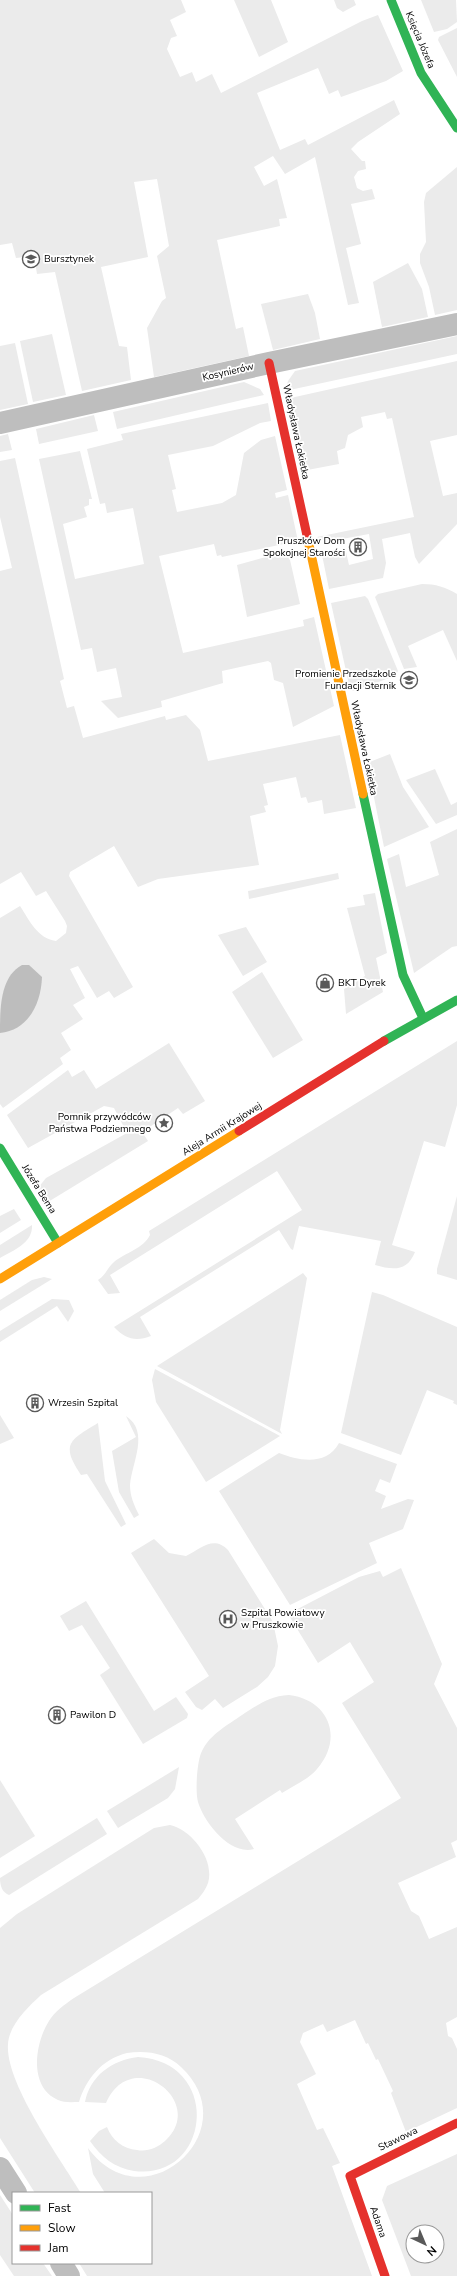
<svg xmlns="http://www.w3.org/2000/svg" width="457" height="2276" font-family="'Nunito Sans',sans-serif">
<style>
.green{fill:#ebebeb;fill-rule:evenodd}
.water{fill:#bdbdbd}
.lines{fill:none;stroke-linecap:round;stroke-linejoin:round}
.street{stroke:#bebebe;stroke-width:22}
.fast{stroke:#30b455;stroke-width:9}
.slow{stroke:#ff9f0a;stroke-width:9}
.jam{stroke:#e5322d;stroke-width:9}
.labels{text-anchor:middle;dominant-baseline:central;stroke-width:3.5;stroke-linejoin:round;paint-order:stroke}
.street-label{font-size:10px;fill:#000;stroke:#fff}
.poi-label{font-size:10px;fill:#000;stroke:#fff;text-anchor:start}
</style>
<rect width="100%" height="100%" fill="#fff"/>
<g class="green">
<path d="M0,0H181L186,12L170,20L177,36L171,38L167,49L180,77L192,72L196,82L212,74L221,93L362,21L378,15L403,71L386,81L341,97L338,90L329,94L318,68L257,93L280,150L305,139L308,145L394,100L400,114L358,142L351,149L362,161H365L366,169L358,171L354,177L357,188L363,191L372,189L375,199L351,204L361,244L346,248L359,303L348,305L315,157L285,174L273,156L254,167L264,186L277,179L287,218L279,219L280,226L217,240L236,329L243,327L249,356L154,377L147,328L162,301L166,298L157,256L169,246L157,179L134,182L148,257L101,267L119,346L127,347L131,380L82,391L55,272L37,274L34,256L16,258L12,243L0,245Z"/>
<path d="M234,0H271L288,42L259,57Z"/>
<path d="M334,0H354L356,5L343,12L337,8Z"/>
<path d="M421,0H456L457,22L447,29L434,32Z"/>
<path d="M457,28V77L438,40L439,37Z"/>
<path d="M457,167V310L435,315L429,287L420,263V254L426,242L424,202L426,193Z"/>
<path d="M408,263L422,289L428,317L382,327L373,282Z"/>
<path d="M308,294L315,313L320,339L273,350L261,304Z"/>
<path d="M52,334L66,395L33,402L20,341Z"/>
<path d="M457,336V354L285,391L288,381L295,371Z"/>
<path d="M15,343L28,404L0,410V346Z"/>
<path d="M457,361V435L430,441L443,496L457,493V524L419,564L415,557L410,533L382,539L386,563L383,578L329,589L322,555L346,552L349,565L373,559L369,534L342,539L330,538L318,540L317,537L414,517L392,418L387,419L385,412L361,417L363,427L348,435L345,448L337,451L339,464L302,471L286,399Z"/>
<path d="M244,382L260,389L264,395L117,429L113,412Z"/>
<path d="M268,403L271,421L260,423L213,446L168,455L176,489L172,490L177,512L222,503L236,495L244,453L261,440L275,436L287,490L275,493L276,498L288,495L298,541L222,557L221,555L217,556L214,544L159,556L183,653L304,626L303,620L314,617L334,706L293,727L283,683L274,680L271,663L268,661L222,671L223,683L161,701L162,707L118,718L101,701L122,697L116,668L97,672L92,648L81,650L39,459L80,451L92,499H89V505L84,507L87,517L63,524L75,579L144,564L133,508L107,513L105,503L100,504L87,449L123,440L121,434Z"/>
<path d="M94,415L98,431L39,444L36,429Z"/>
<path d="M8,434L12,450L0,452V436Z"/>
<path d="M15,458L64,679L60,681L67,708L74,706L83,738L165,716L166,720L186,715L200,730L208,761L340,735L356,808L324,814L322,800L308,803L306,797L301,798L296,777L263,784L268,805L264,806L266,812L250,816L259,865L158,879L138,887L114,846L70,872L69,876L133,987L114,998L109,991L97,998L78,966L70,969L85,998L73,1005L83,1019L61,1033L71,1050L60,1058L63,1064L3,1108L0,1104V918L20,906C30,921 37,938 56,941L66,933L67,926L65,921L46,891L36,896L21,872L0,884V571L12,568L0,517V461Z"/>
<path d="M288,551L300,604L247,617L237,565Z"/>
<path d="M422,584C436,584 445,587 457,594V661L443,630L408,646L417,667L404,669L375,597L378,594Z"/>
<path d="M365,596L368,599L398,671L395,676L353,691L350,689L331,603Z"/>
<path d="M390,754L403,787L429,827L384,847L367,763Z"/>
<path d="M435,769L451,805L457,802V815L436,824L406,780Z"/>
<path d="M457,829V946L452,947L414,973L387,859L399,854L406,887L439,875L430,842Z"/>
<path d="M338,873L339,879L249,899L248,891Z"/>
<path d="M375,893L387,953L376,958L383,992L346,1014L344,989L365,976L347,908L365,905L363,895Z"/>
<path d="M246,927L267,962L243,976L218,935Z"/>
<path d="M262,972L303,1040L273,1058L232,992Z"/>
<path d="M457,1041V1105L445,1147L424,1141L392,1245L415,1252C407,1272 393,1270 375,1265L381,1241L299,1226L293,1250L291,1249L279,1230L140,1317L151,1336C136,1342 125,1339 114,1327L302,1210L277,1171L110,1275L120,1293L108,1294L98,1280C106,1275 107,1268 114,1262C125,1253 144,1248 150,1235L149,1231Z"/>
<path d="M169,1043L205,1101L183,1114L178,1108L142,1132L148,1141L48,1202L38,1188L46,1178L127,1133L114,1108L104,1106L28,1148L7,1115L68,1070L72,1077L84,1070L96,1089Z"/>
<path d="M457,1196V1280L437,1274V1269Z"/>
<path d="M14,1209L21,1220L0,1233V1216Z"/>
<path d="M32,1225C33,1243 14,1250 0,1258V1245Z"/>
<path d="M303,1273L307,1278L280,1430L282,1434L157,1366Z"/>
<path d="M44,1277L52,1279L0,1311V1300L32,1280Z"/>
<path d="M372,1292L383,1295L457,1327V1405L453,1403L454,1401L427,1390L401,1455L341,1433Z"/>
<path d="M52,1299L69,1300L74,1311L68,1322L57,1306L0,1342V1331Z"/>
<path d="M155,1369L280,1436L206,1482L156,1402L152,1380Z"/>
<path d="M0,1415L14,1438L0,1444Z"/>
<path d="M126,1416C150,1432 132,1462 130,1485C130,1496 134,1505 139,1515L134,1518L119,1492L112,1451L136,1437Z"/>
<path d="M98,1423L105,1481L126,1524L121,1527L87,1474L81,1475C60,1444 70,1440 98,1423Z"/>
<path d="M339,1443L397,1464L390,1483L380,1479L375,1491L386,1496L381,1509L408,1499L414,1500L403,1529L369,1543L377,1563L290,1605L219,1491L279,1453C299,1461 327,1466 339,1443Z"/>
<path d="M154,1539L169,1553L186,1556C201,1549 213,1535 228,1550L273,1622L278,1646L275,1666L268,1677L257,1687L223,1708L215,1699L202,1710L196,1707L185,1692L209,1676L131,1553Z"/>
<path d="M401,1568L442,1664L434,1684L457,1728V1840L451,1843L456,1857L398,1883L411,1911L419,1916L429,1939L457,1927V2017L446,2023L448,2036L452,2038L457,2049V2108L406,2132L391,2093L393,2091L378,2059L376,2060L368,2043L366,2044L355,2020L327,2032L323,2024L303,2033L300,2042L316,2074L297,2084L317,2130L323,2128L340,2163L332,2166L372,2276H87L79,2263H151V2193H105L93,2174L88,2148C144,2225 249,2130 181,2067C167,2053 146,2050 127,2053C102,2059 86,2079 79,2102C73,2102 64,2103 58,2100C28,2087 35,2043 49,2021C55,2011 64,2005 74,1998L401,1798L342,1703L374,1682L350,1642L318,1663L288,1614L359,1577L380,1571L383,1577Z"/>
<path d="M86,1601L154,1711L176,1697L188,1714L187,1718L143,1744L100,1675L110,1668L82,1625L69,1631L60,1616Z"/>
<path d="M289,1695C329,1700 344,1738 317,1769C309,1779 293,1786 282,1793L280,1790L235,1819L254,1849C230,1856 204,1822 198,1802C195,1792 197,1760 202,1751C210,1734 228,1725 242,1715C258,1705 269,1696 289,1695Z"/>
<path d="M179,1767L175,1789L168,1798L118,1828L107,1811Z"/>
<path d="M0,1780L35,1836L0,1858Z"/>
<path d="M97,1818L107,1834L9,1895C2,1892 0,1886 0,1878Z"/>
<path d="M170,1825C192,1830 215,1860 208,1883C206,1889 202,1894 198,1899L41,1995C28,2007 9,2025 8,2044C5,2083 60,2158 81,2193H35L0,2138V1928L17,1914L154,1828Z"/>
<path d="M138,2057C223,2062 211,2181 134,2171C115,2168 101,2157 90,2141L99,2131L107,2127C112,2140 123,2149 137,2150C147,2152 157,2148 165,2141C208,2103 132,2044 106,2103L85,2102C90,2076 112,2060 138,2057Z"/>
<path d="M457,2154V2276H411L382,2200L387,2186ZM413,2232H437V2256H413Z"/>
<path d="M0,2195L13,2215V2263H43L52,2276H14L0,2255Z"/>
</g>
<path class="water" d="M22,965H29L42,977C41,1003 29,1030 0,1033C0,1008 0,977 22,965Z"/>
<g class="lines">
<g class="street">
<path d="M0,423L269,363L457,324"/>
<path d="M0,2168L16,2193"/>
<path d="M61,2263L69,2276"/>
</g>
<g class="fast">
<path d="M391,0L421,73L457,128"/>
<path d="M363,794L403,975L423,1018"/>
<path d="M384,1041L457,1000"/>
<path d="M0,1148L58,1243"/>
</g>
<g class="slow">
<path d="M308,540L363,794"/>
<path d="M0,1279L239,1131"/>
</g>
<g class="jam">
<path d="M269,363L308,540"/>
<path d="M239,1131L384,1041"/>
<path d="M385,2276L350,2176L457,2123"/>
</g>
</g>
<defs>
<g id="school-ring" transform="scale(0.9)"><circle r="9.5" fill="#fff" stroke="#595959" stroke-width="1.5"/><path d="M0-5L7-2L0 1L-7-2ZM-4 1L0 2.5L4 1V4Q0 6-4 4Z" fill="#595959"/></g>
<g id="building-ring" transform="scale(0.9)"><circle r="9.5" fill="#fff" stroke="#595959" stroke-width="1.5"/><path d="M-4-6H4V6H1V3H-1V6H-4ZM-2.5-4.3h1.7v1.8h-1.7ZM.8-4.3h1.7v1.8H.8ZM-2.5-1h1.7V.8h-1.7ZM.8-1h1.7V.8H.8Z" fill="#595959"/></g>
<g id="shop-ring" transform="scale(0.9)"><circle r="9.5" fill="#fff" stroke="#595959" stroke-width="1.5"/><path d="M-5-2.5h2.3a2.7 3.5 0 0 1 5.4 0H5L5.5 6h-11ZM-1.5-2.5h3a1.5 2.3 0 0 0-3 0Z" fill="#595959"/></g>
<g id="sight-ring" transform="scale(0.9)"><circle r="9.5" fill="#fff" stroke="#595959" stroke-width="1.5"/><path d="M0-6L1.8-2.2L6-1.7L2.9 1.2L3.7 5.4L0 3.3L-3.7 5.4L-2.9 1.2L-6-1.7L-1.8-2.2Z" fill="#595959"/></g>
<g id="hospital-ring" transform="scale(0.9)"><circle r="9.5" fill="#fff" stroke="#595959" stroke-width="1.5"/><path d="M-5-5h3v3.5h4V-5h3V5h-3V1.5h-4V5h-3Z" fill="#595959"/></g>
</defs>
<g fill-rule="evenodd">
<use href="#school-ring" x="31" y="259"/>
<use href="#building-ring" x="358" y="547"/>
<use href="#school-ring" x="409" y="680"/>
<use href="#shop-ring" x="325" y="983"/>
<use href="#sight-ring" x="164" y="1123"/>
<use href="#building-ring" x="35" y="1403"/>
<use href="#hospital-ring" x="228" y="1619"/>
<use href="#building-ring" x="57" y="1715"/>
</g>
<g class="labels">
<g class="street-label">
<text transform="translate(420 40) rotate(67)">Księcia Józefa</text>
<text transform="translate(228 372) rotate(-13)">Kosynierów</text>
<text transform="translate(296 432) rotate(78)">Władysława Łokietka</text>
<text transform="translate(364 748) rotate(78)">Władysława Łokietka</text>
<text transform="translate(222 1129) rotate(-32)">Aleja Armii Krajowej</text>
<text transform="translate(39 1189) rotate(58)">Józefa Bema</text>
<text transform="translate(398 2139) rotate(-26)">Stawowa</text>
<text transform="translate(378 2222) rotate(71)">Adama</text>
</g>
<g class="poi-label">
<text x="44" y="259">Bursztynek</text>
<text x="345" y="541" text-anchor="end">Pruszków Dom<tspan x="345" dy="12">Spokojnej Starości</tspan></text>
<text x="396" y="674" text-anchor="end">Promienie Przedszkole<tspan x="396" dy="12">Fundacji Sternik</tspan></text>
<text x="338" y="983">BKT Dyrek</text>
<text x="151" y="1117" text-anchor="end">Pomnik przywódców<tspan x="151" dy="12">Państwa Podziemnego</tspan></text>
<text x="48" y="1403">Wrzesin Szpital</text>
<text x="241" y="1613">Szpital Powiatowy<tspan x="241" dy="12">w Pruszkowie</tspan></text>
<text x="70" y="1715">Pawilon D</text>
</g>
</g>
<rect x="12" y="2192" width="140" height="72" fill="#ffffff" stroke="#999999"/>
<rect x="20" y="2205" width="20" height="6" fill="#30b455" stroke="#999999"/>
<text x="48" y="2212" font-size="12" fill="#000000">Fast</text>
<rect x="20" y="2225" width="20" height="6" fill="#ff9f0a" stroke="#999999"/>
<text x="48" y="2232" font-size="12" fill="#000000">Slow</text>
<rect x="20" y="2245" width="20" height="6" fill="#e5322d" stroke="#999999"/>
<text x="48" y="2252" font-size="12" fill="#000000">Jam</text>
<g transform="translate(425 2244) rotate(136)"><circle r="19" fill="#ffffff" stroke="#999999"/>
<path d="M0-3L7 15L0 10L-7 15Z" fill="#595959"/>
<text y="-6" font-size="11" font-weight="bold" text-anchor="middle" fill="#000000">N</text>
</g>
</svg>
